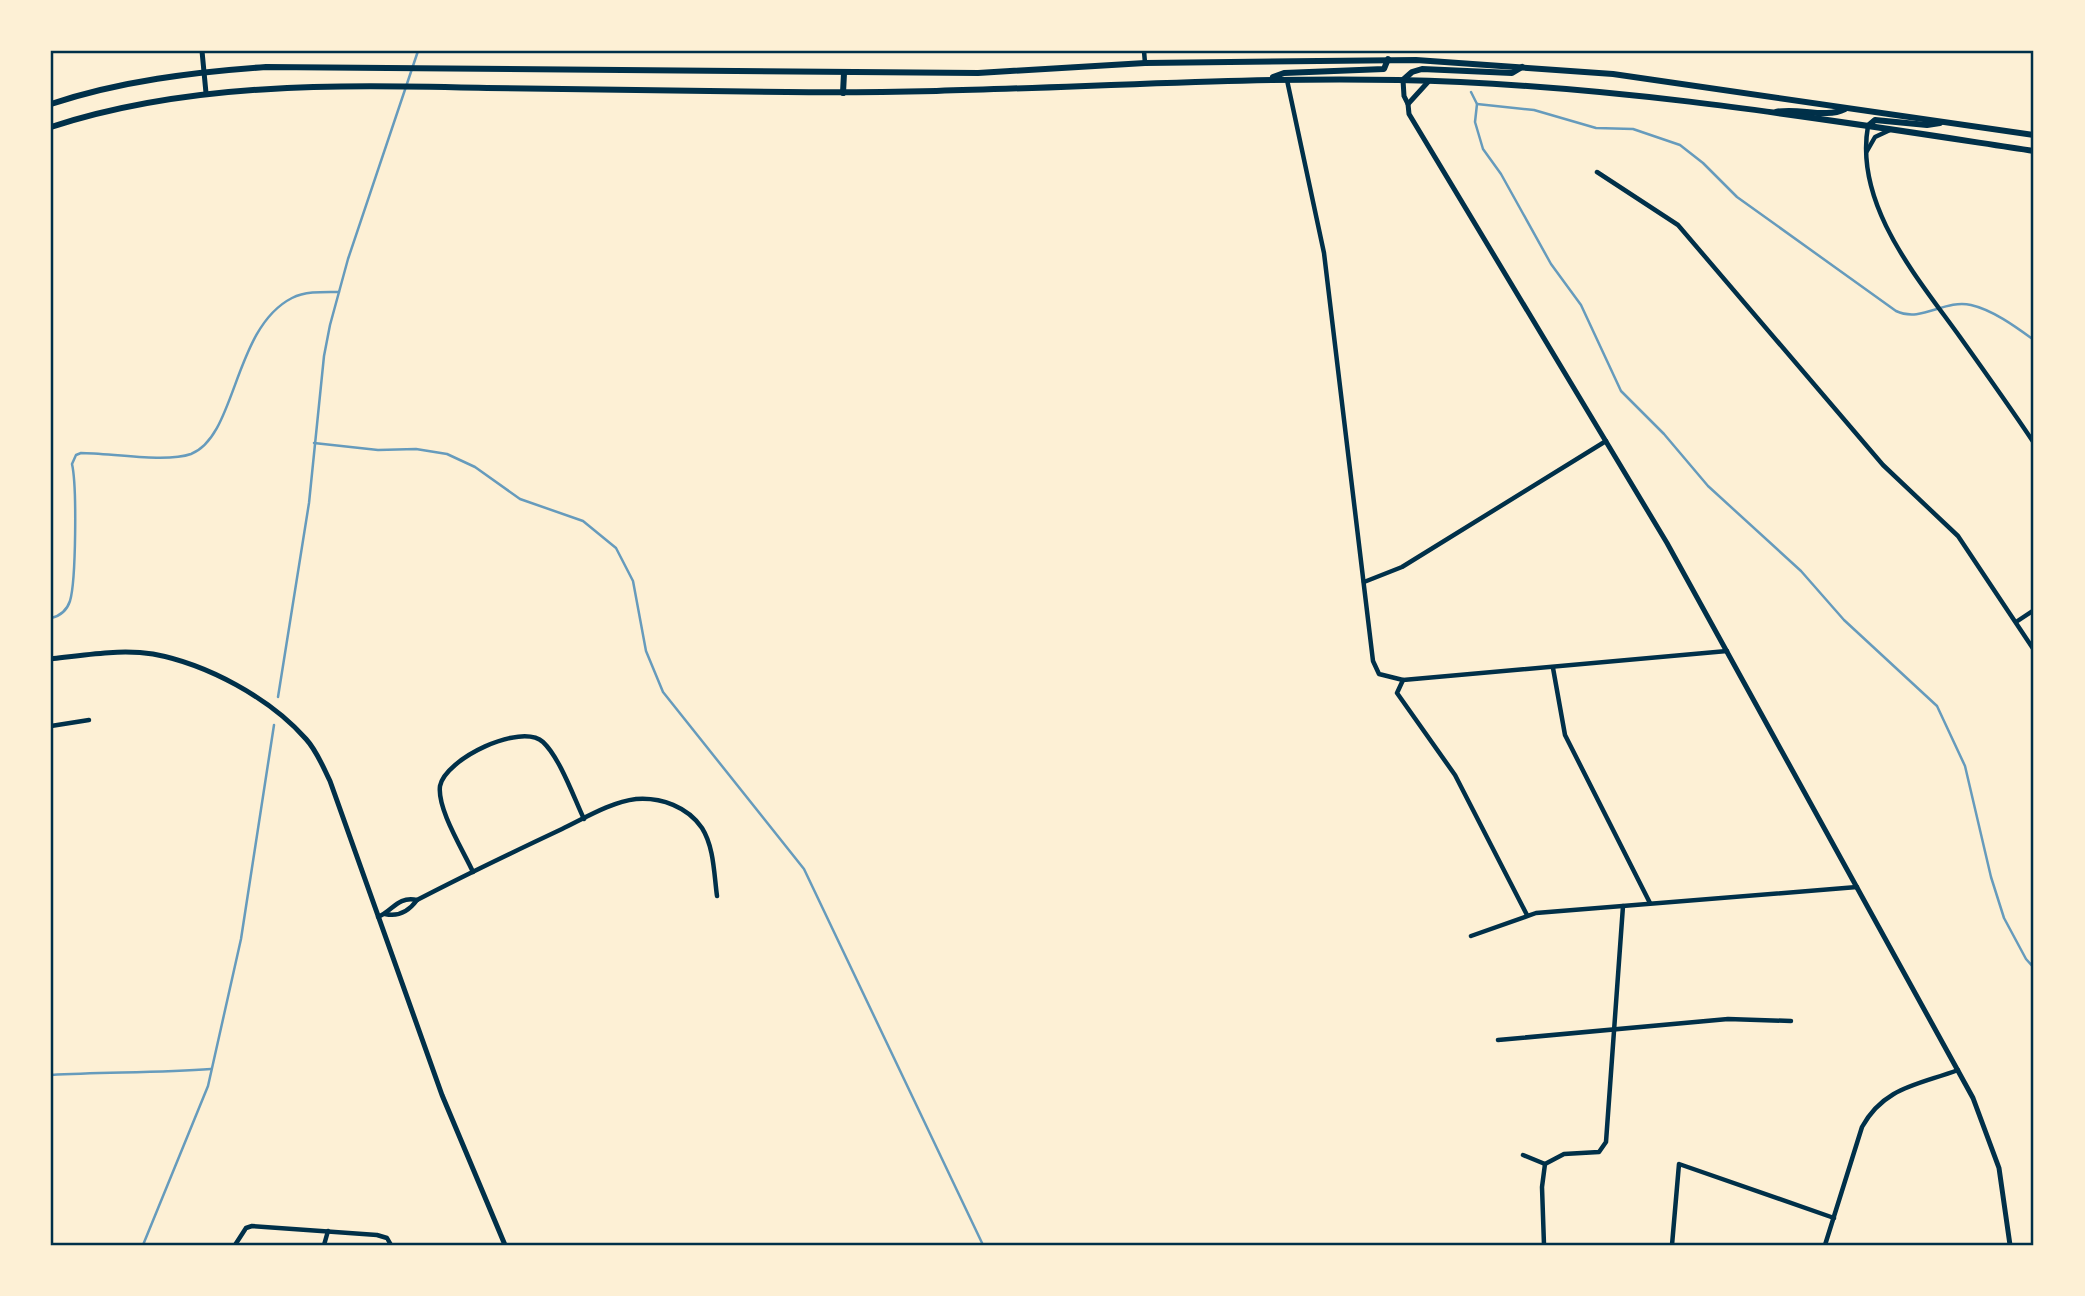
<svg xmlns="http://www.w3.org/2000/svg" width="2085" height="1296" font-family="Signika,sans-serif">
<style>
.lines{fill:none;stroke-linecap:round;stroke-linejoin:round}
.stream{stroke:#669bbc;stroke-width:2.5}
.minor{stroke:#003049;stroke-width:4.5}
.tertiary{stroke:#003049;stroke-width:5}
.primary{stroke:#003049;stroke-width:6}
.neatline{fill:none;stroke:#003049;stroke-width:2.5}
</style>
<rect width="100%" height="100%" fill="#fdf0d5"/>
<g class="lines">
<g class="stream">
<path d="M1471,92L1477,104L1475,122L1483,149L1501,174L1551,264L1581,305L1621,391L1664,434L1708,486L1801,571L1844,620L1937,706L1965,766L1991,877L2004,918L2026,959L2034,968"/>
<path d="M1477,104L1534,110L1596,128L1633,129L1680,145L1703,163L1737,197L1896,311C1922,323 1944,299 1971,305C1993,310 2016,327 2034,340"/>
<path d="M314,443L378,450L416,449L447,454L475,467L520,499L583,521L616,548L633,581L646,651L663,692L804,869L983,1245"/>
<path d="M51,618C60,616 67,610 70,601C76,581 77,486 72,464L76,455L81,453C109,453 166,463 191,454C237,436 233,328 292,298C306,291 324,292 339,292"/>
<path d="M278,697L309,503L324,356L330,325L348,259L418,51"/>
<path d="M51,1075C104,1072 158,1073 211,1069"/>
<path d="M143,1245L208,1086L241,939L274,725"/>
</g>
<g class="minor">
<path d="M1144,51L1145,63"/>
<path d="M1287,80L1324,253L1373,661L1379,674L1403,680L1397,693L1455,775L1527,915"/>
<path d="M1868,126C1854,205 1917,277 1960,337C1985,372 2010,407 2034,443"/>
<path d="M1867,151L1875,137L1890,130"/>
<path d="M1597,172L1678,225L1883,465L1958,536L2034,650"/>
<path d="M1364,582L1402,567L1606,441"/>
<path d="M2016,622L2034,610"/>
<path d="M1553,668L1565,735L1650,903"/>
<path d="M1403,680L1727,651"/>
<path d="M51,726L89,720"/>
<path d="M473,872C463,850 437,809 440,786C445,759 521,722 543,742C560,758 574,798 584,819"/>
<path d="M385,914C398,917 409,911 417,900C465,875 513,852 562,829C585,818 611,802 636,799C661,797 688,807 702,828C714,847 714,874 717,896"/>
<path d="M378,917C393,911 397,896 417,900"/>
<path d="M1471,936L1536,913L1857,887"/>
<path d="M1498,1040L1728,1019L1791,1021"/>
<path d="M1523,1155L1545,1164"/>
<path d="M235,1245L246,1228L252,1226L377,1235L387,1238L391,1245"/>
<path d="M324,1245L328,1231"/>
<path d="M1544,1245L1542,1187L1545,1164L1564,1154L1599,1152L1606,1142L1623,906"/>
<path d="M1672,1245L1679,1164L1834,1218"/>
<path d="M1825,1245L1862,1127C1884,1087 1918,1085 1958,1070"/>
</g>
<g class="tertiary">
<path d="M202,51L206,93"/>
<path d="M1403,80L1404,96L1408,104"/>
<path d="M1428,82L1408,104L1409,114L1667,543L1973,1098L1999,1168L2010,1245"/>
<path d="M51,659C84,655 120,649 153,654C207,664 270,698 306,739C317,751 323,767 330,781L442,1095L505,1245"/>
</g>
<g class="primary">
<path d="M1273,77L1284,73L1384,69L1388,59"/>
<path d="M1403,80L1412,72L1422,69L1512,73L1522,67"/>
<path d="M843,93L844,73"/>
<path d="M51,104C120,81 194,72 266,67L978,73L1145,63L1416,60L1613,74L2034,135"/>
<path d="M1776,112C1798,107 1825,119 1845,109"/>
<path d="M1868,126L1875,120L1927,125L1940,123"/>
<path d="M51,127C192,81 340,85 487,88C587,90 687,91 787,92C991,95 1194,76 1398,80C1612,84 1823,119 2034,151"/>
</g>
</g>
<rect width="2085" height="1296" fill="none" stroke="#fdf0d5" stroke-width="105"/>
<rect x="52" y="52" width="1980" height="1192" class="neatline"/>
</svg>
